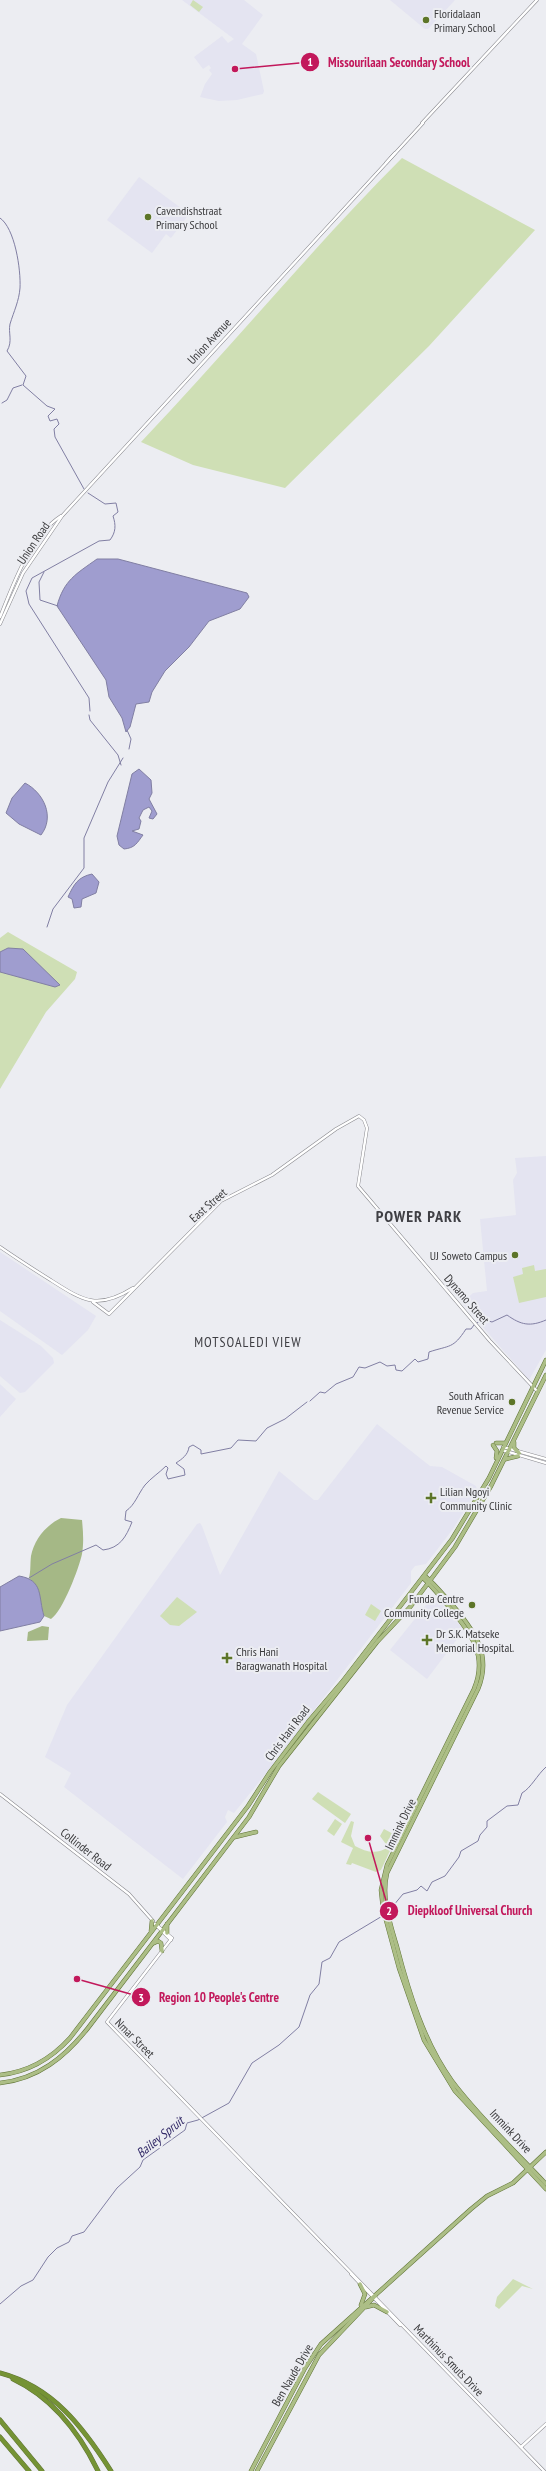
<svg xmlns="http://www.w3.org/2000/svg" width="546" height="2471" font-family="'PT Sans Narrow',sans-serif">
<style>
.built{fill:#e4e4f1}
.green{fill:#cfdfb5}
.forest{fill:#a5b886}
.water{fill:#9f9dcf;stroke:#817fa3}
.lines{fill:none;stroke-linecap:round;stroke-linejoin:round}
.stream{stroke:#817fa3;stroke-width:1}
.minor-casing{stroke:#88888d;stroke-width:3.5}
.major-casing{stroke:#607437;stroke-width:4.5}
.highway-casing{stroke:#607437;stroke-width:5}
.minor{stroke:#fff;stroke-width:2.5}
.major{stroke:#acbe86;stroke-width:3.5}
.highway{stroke:#759335;stroke-width:4}
.poi-dot{fill:#5d7528;stroke:#ecedf2;stroke-width:1.5}
.labels{text-anchor:middle;dominant-baseline:central;stroke-width:4;stroke-linejoin:round;paint-order:stroke}
.poi-label{font-size:12px;fill:#3a3a3c;stroke:#ecedf2;text-anchor:start}
.street-label{font-size:12px;fill:#3a3a3c;stroke:#ecedf2}
.water-label{font-size:13px;font-style:italic;fill:#332b68;stroke:#ecedf2}
.quarter-label{font-size:14px;letter-spacing:1px;fill:#3f3f44;stroke:#ecedf2}
.district-label{font-size:16px;font-weight:bold;letter-spacing:1px;fill:#3f3f44;stroke:#ecedf2}
.leader{fill:none;stroke:#c2185b;stroke-width:1.5}
.callout-dot{fill:#c2185b;stroke:#ecedf2;stroke-width:1.5}
.mark-label{font-size:12px;text-anchor:middle;font-weight:bold;fill:#fff}
.callout-label{font-size:13px;text-anchor:middle;font-weight:bold;fill:#c2185b;stroke:#ecedf2;stroke-width:4;stroke-linejoin:round;paint-order:stroke}
</style>
<rect width="100%" height="100%" fill="#ecedf2"/>
<g class="built">
<path d="M182,0H244L263,15L242,44L256,54L264,91L263,94L237,100L219,101L200,97L205,84L212,74L209,70L211,68L209,65L203,69L194,57L222,36L228,43L234,39Z"/>
<path d="M390,0H455L428,29H425Z"/>
<path d="M139,177L189,214L171,238L166,234L152,253L107,220Z"/>
<path d="M546,1156V1350L529,1380L462,1303L473,1293L487,1291L480,1219L516,1215L513,1180L517,1173L515,1158Z"/>
<path d="M0,1252L96,1316L88,1330L62,1355L0,1311Z"/>
<path d="M0,1320L41,1346L53,1358L54,1363L25,1392L20,1393L0,1376Z"/>
<path d="M0,1384L16,1399L0,1417Z"/>
<path d="M377,1424L430,1466L442,1467L476,1486L477,1490L453,1529L426,1564L415,1566L411,1571V1583L267,1772L234,1813L228,1810L225,1817L227,1822L183,1879L64,1787L71,1773L45,1757L67,1705L197,1524L200,1523L202,1526L220,1575L279,1471L314,1500H318Z"/>
<path d="M434,1595L464,1630L427,1679L390,1650Z"/>
</g>
<g class="green">
<path d="M193,0L203,7L199,12L190,5Z"/>
<path d="M402,158L535,230L429,346L285,488L193,465L141,442C230,349 311,249 402,158Z"/>
<path d="M8,932L77,972L75,979L46,1012L0,1089V938Z"/>
<path d="M534,1265L535,1271L546,1269V1297L519,1303L513,1277L523,1274L522,1268Z"/>
<path d="M177,1597L197,1612L179,1626L170,1625L160,1616Z"/>
<path d="M371,1604L381,1611L375,1621L365,1615Z"/>
<path d="M318,1792L351,1814L345,1823L312,1799Z"/>
<path d="M335,1819L342,1824L334,1836L327,1831Z"/>
<path d="M351,1821L354,1822L351,1836L355,1846C366,1852 377,1855 388,1847L380,1836L384,1829L397,1836L381,1870L376,1872L352,1863L351,1865L346,1864L353,1848L341,1842Z"/>
<path d="M513,2279L533,2289L522,2286L499,2309L495,2306L497,2297Z"/>
</g>
<g class="forest">
<path d="M61,1518L82,1520C83,1531 84,1542 82,1554C79,1568 63,1611 51,1619L44,1616C39,1601 41,1590 29,1578C31,1570 30,1564 31,1556C34,1540 46,1525 61,1518Z"/>
<path d="M42,1626L49,1627L48,1640L27,1641L28,1632Z"/>
</g>
<g class="water">
<path d="M97,559H118L247,593L249,597L240,609L209,621L189,647L165,671L152,692L149,702L136,704L130,727L126,732L122,718L109,697L106,680L57,606C64,580 76,574 97,559Z"/>
<path d="M139,769L151,780L152,793L149,799L157,814L153,819L149,818L152,811L149,807L143,810L139,818L141,821L139,829L132,831L143,835C137,843 135,848 124,849L119,845L117,836L132,774Z"/>
<path d="M25,783C44,793 55,817 41,835L19,824L6,813L12,798Z"/>
<path d="M92,874L99,882L96,893L82,899L81,907L74,908L72,899L68,897C74,884 78,877 92,874Z"/>
<path d="M8,948L23,949L60,985L55,987L0,972V952Z"/>
<path d="M19,1576C44,1580 38,1597 44,1616L40,1622L0,1631V1587Z"/>
</g>
<g class="lines">
<g class="stream">
<path d="M0,218C15,228 21,270 20,288C19,301 14,311 10,324C8,333 13,341 7,351L26,376L23,385L47,406L55,409L48,416L50,421L57,419L59,424L54,429L55,437L84,489"/>
<path d="M2,403L7,400L13,388L22,385"/>
<path d="M88,493L105,504L116,503L118,512L113,516C116,525 116,532 110,540L99,541L32,578L26,591L29,604L89,698L90,711"/>
<path d="M44,572L39,582L40,600L58,606"/>
<path d="M89,715L90,720L118,755L121,765"/>
<path d="M127,730L131,739L129,749"/>
<path d="M47,927L53,909L84,868V838L108,782L123,758"/>
<path d="M477,1323L482,1319L492,1322L507,1315C521,1325 530,1327 546,1320"/>
<path d="M310,1401L320,1392L325,1393L336,1384L353,1377L359,1367L365,1368L380,1362L387,1366L395,1365L396,1370L402,1371L415,1359L418,1362L428,1359L429,1352C450,1345 453,1349 466,1329H471L474,1325"/>
<path d="M29,1578L52,1564L96,1545L103,1550C120,1548 126,1537 132,1522L125,1520L126,1511C135,1505 138,1494 145,1485C151,1478 159,1473 166,1466L168,1468L166,1474L168,1479L185,1475L184,1469L176,1463C182,1459 188,1455 189,1447L193,1445L201,1450V1454L231,1448L238,1440L256,1441L267,1428L285,1419L307,1402"/>
<path d="M388,1912L403,1894L417,1890L421,1886L427,1891L432,1882L445,1876L459,1857L461,1851L478,1841L480,1835L487,1827V1821L507,1806L518,1805L522,1793C531,1788 537,1775 546,1767"/>
<path d="M0,2304L21,2286L33,2280L48,2257L57,2248L69,2242L72,2236L84,2232L117,2188L140,2167L143,2160L185,2130L187,2123L198,2120L229,2103L252,2063L279,2045L299,2027L310,1995L319,1984L322,1962L330,1958L339,1942L384,1915"/>
</g>
<g class="minor-casing">
<g id="minor">
<path d="M422,123L537,0"/>
<path d="M386,163L395,153"/>
<path d="M0,617C13,585 30,536 61,516"/>
<path d="M0,624L23,573L62,516L423,123"/>
<path d="M0,1247C16,1258 33,1269 49,1279C82,1300 97,1311 133,1288"/>
<path d="M93,1302L109,1314L221,1201L272,1175L336,1129L359,1116L364,1120L367,1128L358,1186L490,1341L538,1392"/>
<path d="M503,1447L546,1459"/>
<path d="M502,1450L546,1463"/>
<path d="M0,1794L129,1894L153,1921"/>
<path d="M155,1924L172,1938L107,2022L544,2471"/>
<path d="M156,1925L171,1940"/>
<path d="M351,2274L400,2325"/>
<path d="M521,2447L546,2424"/>
</g>
</g>
<g class="major-casing">
<g id="major">
<path d="M514,1442V1448L519,1453"/>
<path d="M496,1443H505"/>
<path d="M493,1445L497,1451L496,1458"/>
<path d="M506,1459L518,1456"/>
<path d="M425,1576C436,1585 445,1597 455,1608C475,1632 492,1656 478,1689L387,1873C381,1898 390,1923 397,1947C409,1993 424,2042 452,2081C478,2116 516,2152 546,2184"/>
<path d="M423,1578C433,1587 441,1598 450,1608C471,1633 488,1656 474,1689L387,1865L381,1890L383,1909L399,1968L424,2040L455,2091L546,2189"/>
<path d="M235,1837L256,1832"/>
<path d="M151,1931L152,1921"/>
<path d="M167,1933V1924"/>
<path d="M154,1943L158,1941L161,1943L162,1951"/>
<path d="M0,2075C28,2072 51,2059 70,2038L248,1806L270,1772L308,1722L342,1682L452,1539L489,1478L546,1360"/>
<path d="M0,2083C38,2079 65,2057 88,2028L249,1817L279,1766L377,1642L411,1606L455,1547L491,1486L546,1375"/>
<path d="M360,2284L365,2294L361,2305"/>
<path d="M366,2307L374,2305L387,2312"/>
<path d="M251,2471L305,2368L321,2344L471,2209L487,2196L513,2183L546,2152"/>
<path d="M257,2471L319,2355L375,2296"/>
</g>
</g>
<g class="highway-casing">
<g id="highway">
<path d="M0,2373C53,2387 83,2427 111,2471"/>
<path d="M13,2379C53,2398 79,2432 98,2471"/>
<path d="M0,2420L42,2471"/>
<path d="M0,2437L29,2471"/>
</g>
</g>
<use href="#minor" class="minor"/>
<use href="#major" class="major"/>
<use href="#highway" class="highway"/>
</g>
<g class="poi-dot">
<circle cx="426" cy="20" r="4"/>
<circle cx="148" cy="217" r="4"/>
<circle cx="515" cy="1255" r="4"/>
<circle cx="512" cy="1402" r="4"/>
<path d="M429 1492h4v4h4v4h-4v4h-4v-4h-4v-4h4z"/>
<circle cx="472" cy="1605" r="4"/>
<path d="M425 1634h4v4h4v4h-4v4h-4v-4h-4v-4h4z"/>
<path d="M225 1652h4v4h4v4h-4v4h-4v-4h-4v-4h4z"/>
</g>
<g class="labels">
<g class="poi-label">
<text x="434" y="13">Floridalaan<tspan x="434" dy="14">Primary School</tspan></text>
<text x="156" y="210">Cavendishstraat<tspan x="156" dy="14">Primary School</tspan></text>
<text x="507" y="1255" text-anchor="end">UJ Soweto Campus</text>
<text x="504" y="1395" text-anchor="end">South African<tspan x="504" dy="14">Revenue Service</tspan></text>
<text x="440" y="1491">Lilian Ngoyi<tspan x="440" dy="14">Community Clinic</tspan></text>
<text x="464" y="1598" text-anchor="end">Funda Centre<tspan x="464" dy="14">Community College</tspan></text>
<text x="436" y="1633">Dr S.K. Matseke<tspan x="436" dy="14">Memorial Hospital.</tspan></text>
<text x="236" y="1651">Chris Hani<tspan x="236" dy="14">Baragwanath Hospital</tspan></text>
</g>
<g class="street-label">
<text transform="translate(209 341) rotate(-47)">Union Avenue</text>
<text transform="translate(33 543) rotate(-56)">Union Road</text>
<text transform="translate(208 1205) rotate(-41)">East Street</text>
<text transform="translate(467 1299) rotate(49)">Dynamo Street</text>
<text transform="translate(287 1733) rotate(-53)">Chris Hani Road</text>
<text transform="translate(400 1824) rotate(-64)">Immink Drive</text>
<text transform="translate(86 1849) rotate(38)">Collinder Road</text>
<text transform="translate(135 2038) rotate(45)">Nmar Street</text>
<text transform="translate(511 2131) rotate(47)">Immink Drive</text>
<text transform="translate(449 2360) rotate(46)">Marthinus Smuts Drive</text>
<text transform="translate(292 2375) rotate(-60)">Ben Naude Drive</text>
</g>
<g class="water-label">
<text transform="translate(160 2137) rotate(-39)">Bailey Spruit</text>
</g>
<g class="quarter-label">
<text x="248" y="1342">MOTSOALEDI VIEW</text>
</g>
<g class="district-label">
<text x="419" y="1216">POWER PARK</text>
</g>
</g>
<path class="leader" d="M235 69L310 62M368 1838L389 1911M77 1979L141 1997"/>
<g class="callout-dot">
<circle cx="235" cy="69" r="4"/>
<circle cx="368" cy="1838" r="4"/>
<circle cx="77" cy="1979" r="4"/>
<circle cx="310" cy="62" r="10"/>
<circle cx="389" cy="1911" r="10"/>
<circle cx="141" cy="1997" r="10"/>
</g>
<g class="mark-label">
<text x="310" y="66">1</text>
<text x="389" y="1915">2</text>
<text x="141" y="2002">3</text>
</g>
<g class="callout-label">
<text x="399" y="67">Missourilaan Secondary School</text>
<text x="470" y="1915">Diepkloof Universal Church</text>
<text x="219" y="2002">Region 10 People's Centre</text>
</g>
</svg>
